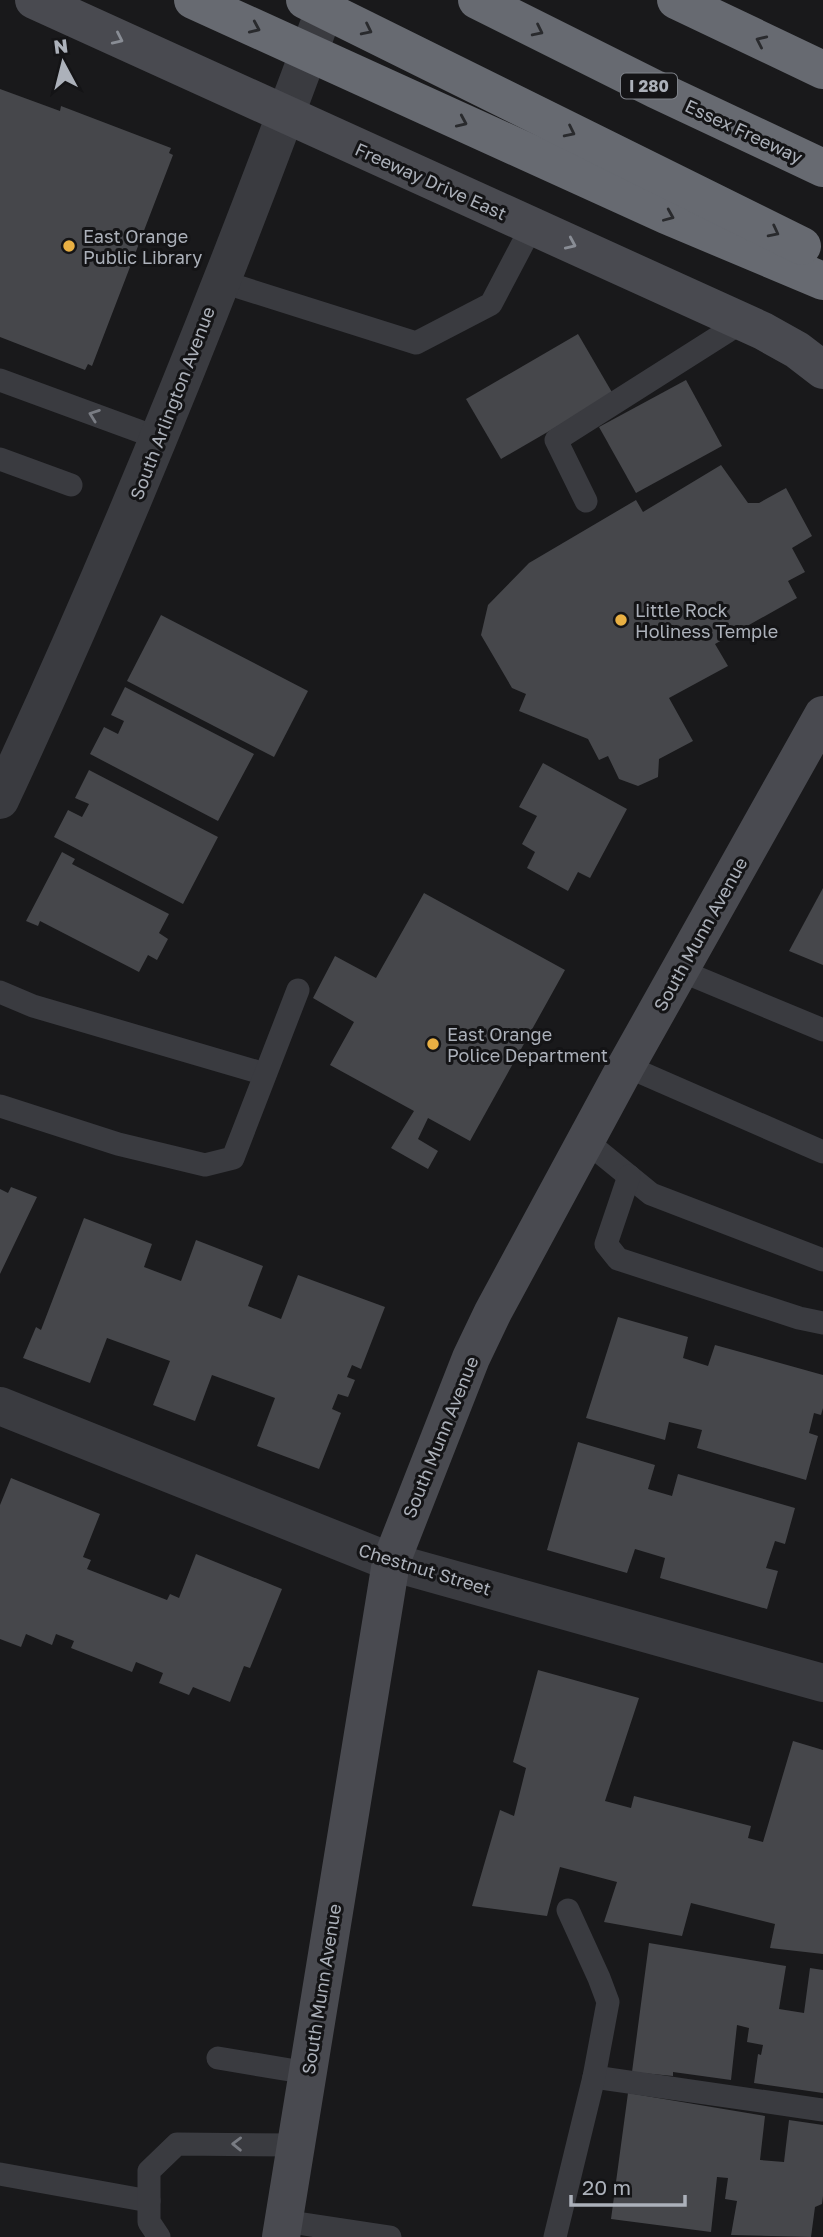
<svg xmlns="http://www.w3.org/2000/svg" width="823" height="2237" font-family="'Golos Text',sans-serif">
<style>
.building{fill:#46474b}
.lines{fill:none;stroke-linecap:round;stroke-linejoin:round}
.service{stroke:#3a3b40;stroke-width:23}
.minor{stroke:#3a3b40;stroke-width:38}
.tertiary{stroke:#3a3b40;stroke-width:38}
.secondary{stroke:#494a50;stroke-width:38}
.motorway{stroke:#676a71;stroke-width:38}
.oneway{stroke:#292a2d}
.oneway2{stroke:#898d95}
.oneway3{stroke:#797c83}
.poi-dot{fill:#e9b043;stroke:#141416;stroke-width:2.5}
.labels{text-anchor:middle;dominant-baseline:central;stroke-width:6;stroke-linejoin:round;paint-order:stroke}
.shield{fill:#141416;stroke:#7e8289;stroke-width:2}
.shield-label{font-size:16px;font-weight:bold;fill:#acb1ba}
.street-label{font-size:18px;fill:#acb1ba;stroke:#141416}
.poi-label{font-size:18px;fill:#acb1ba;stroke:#141416;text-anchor:start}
</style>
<rect width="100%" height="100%" fill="#19191b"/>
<g class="building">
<path d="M0,89L60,111L61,106L171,148L169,153L173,155L92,366L88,364L85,370L0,337Z"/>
<path d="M578,334L613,394L501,459L466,399Z"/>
<path d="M686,380L722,446L636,493L599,427Z"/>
<path d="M721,465L748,503H759L786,488L812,536L792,548L805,572L788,581L797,598L715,644L728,666L669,698L693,741L659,759L658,777L638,786L619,779L608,756L599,760L588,739L519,711L526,694L512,688L481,635L488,605L529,563L636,500L643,512Z"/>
<path d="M161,615L308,691L274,757L127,681Z"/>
<path d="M125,687L254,754L218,821L90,754L104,727L118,734L124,721L111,715Z"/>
<path d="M543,763L627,809L590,878L578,872L568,891L527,868L535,852L522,844L537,816L519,807Z"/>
<path d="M89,770L218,837L183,904L54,837L68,810L82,817L89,804L75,798Z"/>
<path d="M62,852L75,859L72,864L169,914L159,933L168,939L157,960L148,955L139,972L40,921L38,926L26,921Z"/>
<path d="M823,888V965L789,951Z"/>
<path d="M424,893L565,970L470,1141L428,1118L418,1139L438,1151L428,1169L391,1148L414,1111L330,1065L354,1022L313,998L335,956L376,978Z"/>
<path d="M11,1187L37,1197L0,1274V1189L8,1193Z"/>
<path d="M84,1218L152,1244L144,1267L181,1281L196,1240L263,1266L248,1306L281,1319L298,1275L385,1307L361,1369L352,1365L347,1377L355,1380L348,1397L338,1394L332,1409L341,1413L319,1469L257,1446L275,1398L212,1375L195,1421L153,1405L170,1361L107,1338L90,1383L23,1358L36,1327L41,1330Z"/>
<path d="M618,1317L688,1337L683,1358L708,1366L715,1345L823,1375V1408L821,1415L814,1413L809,1433L818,1436L806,1480L697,1448L702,1430L669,1422L665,1440L586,1418Z"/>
<path d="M578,1442L655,1465L648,1489L672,1496L678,1474L795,1508L785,1544L775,1541L766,1568L778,1571L767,1609L660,1578L665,1558L635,1549L627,1573L547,1550Z"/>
<path d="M11,1478L100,1514L83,1557L91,1560L87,1569L167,1600L170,1594L179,1598L196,1554L282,1589L250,1668L244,1666L230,1702L193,1687L189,1695L159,1683L163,1673L136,1662L132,1672L71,1648L74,1641L56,1634L52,1645L26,1634L21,1647L0,1639V1505Z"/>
<path d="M538,1670L639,1698L605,1801L631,1808L634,1796L751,1826L748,1838L763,1842L793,1741L823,1750V1954L770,1948L775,1924L691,1903L682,1936L604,1922L617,1882L560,1867L547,1916L472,1906L500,1810L514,1816L526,1768L513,1762Z"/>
<path d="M649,1943L786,1966L779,2009L804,2013L810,1968L823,1970V2093L754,2083L758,2054L761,2055L763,2045L747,2042L749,2028L737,2025L731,2080L673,2072V2076L632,2072Z"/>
<path d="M628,2093L765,2116L760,2160L784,2162L789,2120L823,2125V2196L822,2204L815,2207L811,2237L731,2235L737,2201L725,2199L728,2178L717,2177L711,2232L611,2219Z"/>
</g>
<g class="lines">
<g class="service">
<path d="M220,281L416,343L491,304L532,226"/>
<path d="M0,380L158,438"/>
<path d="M0,459L71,485"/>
<path d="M586,501L556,440L742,322"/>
<path d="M679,970L823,1030"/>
<path d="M0,992L33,1006L265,1074"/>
<path d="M626,1066L823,1152"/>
<path d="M0,1106L118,1144L205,1165L233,1158L298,990"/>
<path d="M586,1141L651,1194L823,1260"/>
<path d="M629,1176L606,1244L618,1259L799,1318L823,1323"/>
<path d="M218,2058L308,2073"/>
<path d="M594,2077L823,2110"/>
<path d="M0,2174L149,2201"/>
<path d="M284,2221L390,2237"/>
<path d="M159,2237L149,2222V2171L177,2144L296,2145"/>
<path d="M555,2237L594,2077L608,2002L599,1978L568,1910"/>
</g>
<path class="minor" d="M0,1406L391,1562L823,1683"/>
<path class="tertiary" d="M0,800C122,539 229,271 328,0"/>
<g class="secondary">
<path d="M34,0L763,331L797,350L823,370"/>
<path d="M281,2237L391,1562L471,1358L493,1312L626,1066L823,715"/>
</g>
<g class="motorway">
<path d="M193,0L666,215L823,281"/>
<path d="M305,0L802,246"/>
<path d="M477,0L655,89L823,168"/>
<path d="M676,0L823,70"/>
</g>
</g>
<defs><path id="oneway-chevron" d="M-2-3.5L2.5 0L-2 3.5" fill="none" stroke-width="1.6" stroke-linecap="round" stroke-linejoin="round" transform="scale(1.75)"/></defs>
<g class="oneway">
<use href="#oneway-chevron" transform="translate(255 28) rotate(24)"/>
<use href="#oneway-chevron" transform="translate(367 30) rotate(26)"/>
<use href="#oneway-chevron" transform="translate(538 31) rotate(26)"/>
<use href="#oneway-chevron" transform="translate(761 41) rotate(-155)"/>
<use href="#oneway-chevron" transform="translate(462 122) rotate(24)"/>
<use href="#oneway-chevron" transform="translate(570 132) rotate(26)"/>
<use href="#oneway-chevron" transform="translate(669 216) rotate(23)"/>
<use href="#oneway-chevron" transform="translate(774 232) rotate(27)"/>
</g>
<g class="oneway2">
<use href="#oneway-chevron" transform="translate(118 39) rotate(25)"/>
<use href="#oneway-chevron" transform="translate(571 244) rotate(24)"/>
</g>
<g class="oneway3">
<use href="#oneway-chevron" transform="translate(94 415) rotate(-160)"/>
<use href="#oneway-chevron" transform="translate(237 2144) rotate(-179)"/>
</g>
<g class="poi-dot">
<circle cx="69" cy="246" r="7"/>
<circle cx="621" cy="620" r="7"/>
<circle cx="433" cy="1044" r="7"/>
</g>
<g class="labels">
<rect class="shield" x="621" y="73.5" width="56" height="25" rx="5"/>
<g class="shield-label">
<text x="649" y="86">I 280</text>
</g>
<g class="street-label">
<text transform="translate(744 131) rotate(25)">Essex Freeway</text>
<text transform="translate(431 181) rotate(24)">Freeway Drive East</text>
<text transform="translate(172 403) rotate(-69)">South Arlington Avenue</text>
<text transform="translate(700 934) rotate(-61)">South Munn Avenue</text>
<text transform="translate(440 1437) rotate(-68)">South Munn Avenue</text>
<text transform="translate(425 1569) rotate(17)">Chestnut Street</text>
<text transform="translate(321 1989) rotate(-81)">South Munn Avenue</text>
</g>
<g class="poi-label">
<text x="83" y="236">East Orange<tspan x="83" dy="21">Public Library</tspan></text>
<text x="635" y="610">Little Rock<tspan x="635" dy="21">Holiness Temple</tspan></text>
<text x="447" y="1034">East Orange<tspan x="447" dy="21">Police Department</tspan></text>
</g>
</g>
<g transform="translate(63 63) rotate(353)" stroke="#141416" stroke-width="5" paint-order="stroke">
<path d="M0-5L12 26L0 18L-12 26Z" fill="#acb1ba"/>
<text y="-10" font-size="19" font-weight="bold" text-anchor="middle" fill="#acb1ba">N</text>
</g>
<path d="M571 2195v10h114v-10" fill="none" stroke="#acb1ba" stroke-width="3.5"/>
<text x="582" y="2195" font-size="21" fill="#acb1ba" stroke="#141416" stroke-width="5" paint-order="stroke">20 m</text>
</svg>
